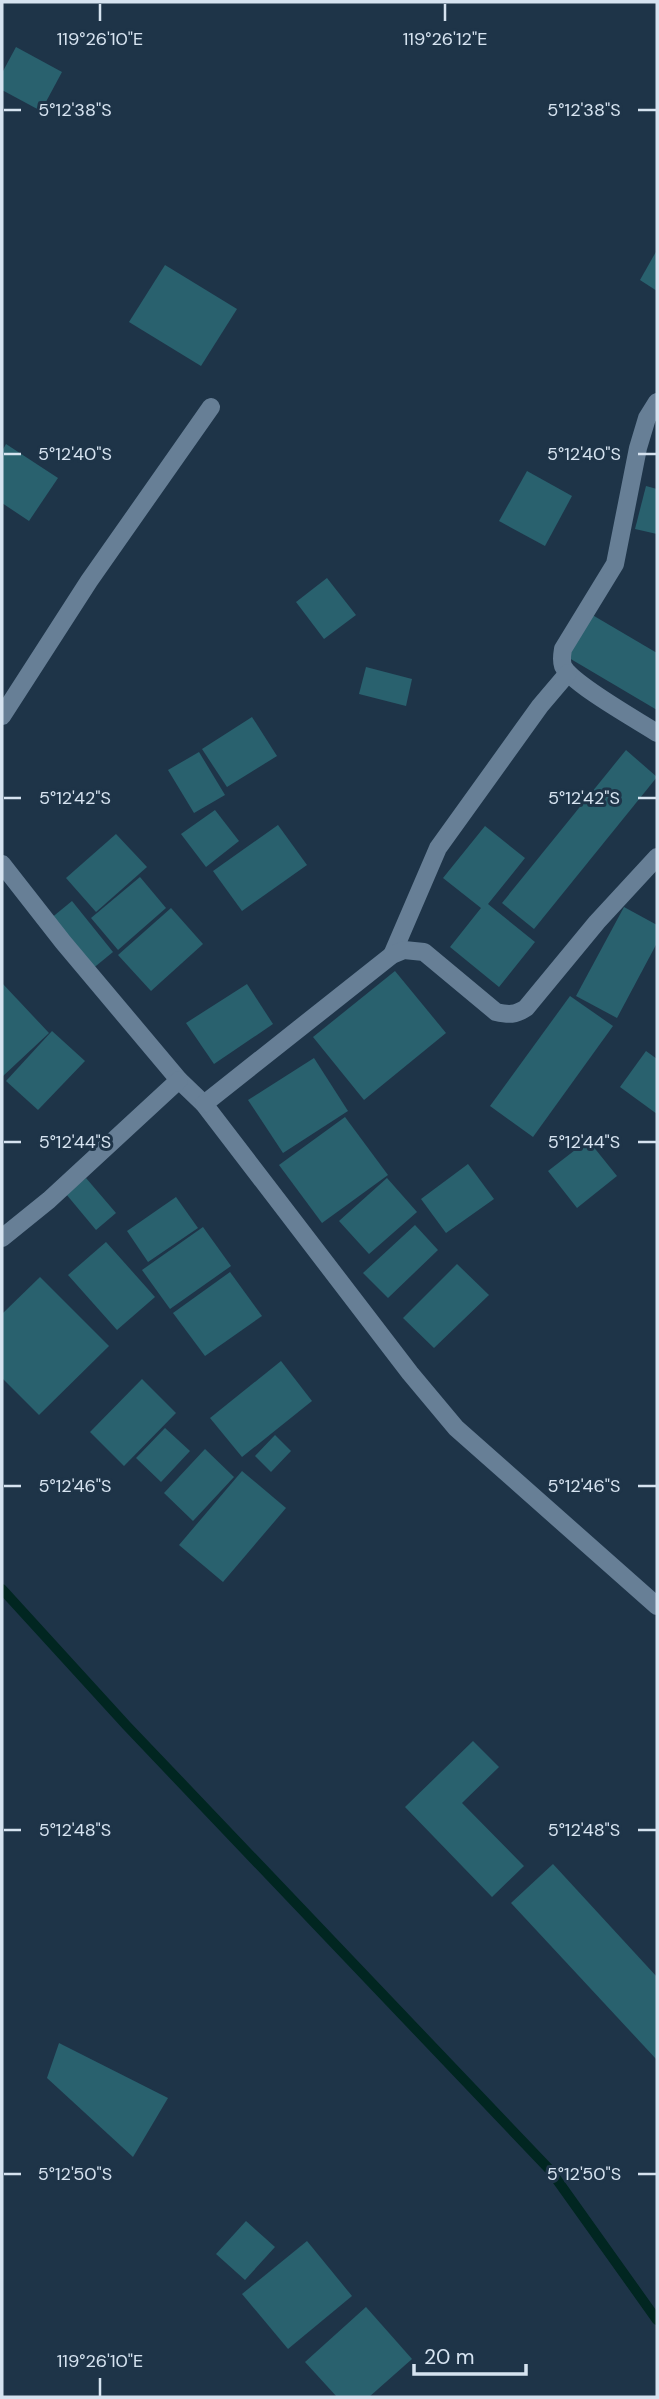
<svg xmlns="http://www.w3.org/2000/svg" width="659" height="2399" font-family="'DM Sans',sans-serif">
<style>
.lines{fill:none;stroke-linecap:round;stroke-linejoin:round}
.stream{stroke:#012621;stroke-width:10}
.building{fill:#29616e}
.minor{stroke:#677f96;stroke-width:18}
.ticks{fill:none;stroke:#d6e3f0;stroke-width:2.5}
.ticks-label{font-size:18px;text-anchor:middle;fill:#d6e3f0;stroke:#1e3448;stroke-width:6;stroke-linejoin:round;paint-order:stroke}
</style>
<rect width="100%" height="100%" fill="#1e3448"/>
<g class="lines">
<path class="stream" d="M2,1589L127,1726L550,2170L657,2320"/>
</g>
<g class="building">
<path d="M16,47L62,72L41,111L2,90V73Z"/>
<path d="M657,250V291L640,280Z"/>
<path d="M165,265L237,309L201,366L129,322Z"/>
<path d="M6,444L58,478L29,521L2,503V451Z"/>
<path d="M527,471L572,496L545,546L499,521Z"/>
<path d="M646,486L657,489V534L635,529Z"/>
<path d="M327,578L356,615L324,639L296,602Z"/>
<path d="M589,613L657,653V710L564,655Z"/>
<path d="M366,667L412,679L406,706L359,694Z"/>
<path d="M252,717L277,756L227,787L202,749Z"/>
<path d="M626,750L657,777L534,929L502,903Z"/>
<path d="M199,752L225,795L194,813L168,770Z"/>
<path d="M215,810L239,841L206,867L181,834Z"/>
<path d="M278,825L307,865L242,911L213,871Z"/>
<path d="M485,826L525,858L488,904L535,942L499,987L450,947L481,908L443,878Z"/>
<path d="M116,834L147,867L96,912L66,878Z"/>
<path d="M140,877L166,908L118,950L91,918Z"/>
<path d="M72,901L113,952L91,970L50,919Z"/>
<path d="M624,907L657,925V943L617,1018L576,996Z"/>
<path d="M171,908L203,944L151,991L118,955Z"/>
<path d="M395,971L446,1033L364,1100L313,1037Z"/>
<path d="M2,983L49,1033L2,1077Z"/>
<path d="M247,984L273,1024L214,1064L186,1023Z"/>
<path d="M570,996L613,1026L533,1137L490,1106Z"/>
<path d="M52,1031L85,1061L38,1110L6,1081Z"/>
<path d="M646,1051L657,1059V1114L620,1087Z"/>
<path d="M314,1058L348,1111L283,1153L248,1100Z"/>
<path d="M345,1117L388,1175L322,1223L279,1165Z"/>
<path d="M588,1140L617,1176L577,1208L548,1171Z"/>
<path d="M468,1164L494,1199L446,1233L421,1199Z"/>
<path d="M86,1178L116,1213L96,1230L66,1194Z"/>
<path d="M387,1178L417,1212L369,1254L339,1221Z"/>
<path d="M176,1197L198,1228L148,1262L127,1231Z"/>
<path d="M415,1225L438,1250L388,1298L363,1273Z"/>
<path d="M203,1227L231,1266L170,1309L142,1270Z"/>
<path d="M106,1242L155,1297L117,1330L68,1275Z"/>
<path d="M457,1264L489,1295L434,1348L403,1318Z"/>
<path d="M230,1272L262,1316L205,1356L173,1313Z"/>
<path d="M40,1277L109,1346L39,1415L2,1378V1314Z"/>
<path d="M281,1361L312,1401L242,1457L210,1418Z"/>
<path d="M142,1379L176,1413L124,1466L90,1432Z"/>
<path d="M165,1428L190,1451L161,1482L136,1458Z"/>
<path d="M275,1435L291,1451L271,1472L255,1456Z"/>
<path d="M205,1449L234,1477L193,1521L164,1493Z"/>
<path d="M242,1471L286,1508L223,1582L179,1545Z"/>
<path d="M473,1741L499,1767L462,1803L524,1866L492,1897L405,1807Z"/>
<path d="M553,1864L657,1977V2060L511,1903Z"/>
<path d="M59,2043L168,2098L133,2157L47,2078Z"/>
<path d="M246,2221L275,2247L245,2280L216,2254Z"/>
<path d="M307,2241L352,2296L288,2349L242,2294Z"/>
<path d="M366,2307L412,2359L369,2397H337L305,2362Z"/>
</g>
<g class="lines">
<g class="minor">
<path d="M657,402L647,418L638,448L615,564L563,649C562,655 561,660 563,666C572,684 637,720 657,733"/>
<path d="M2,716L89,581L211,407"/>
<path d="M2,864L63,942L179,1080L204,1104L410,1373L456,1428L657,1606"/>
<path d="M392,955L438,848L540,706L568,673"/>
<path d="M204,1104L392,955L404,950L424,952L496,1012C509,1015 515,1015 526,1008L597,922L657,857"/>
<path d="M2,1238L49,1200L179,1080"/>
</g>
</g>
<path class="ticks" d="M100,4V21M445,4V21M4,110H21M638,110H656M4,454H21M638,454H656M4,798H21M638,798H656M4,1142H21M638,1142H656M4,1486H21M638,1486H656M4,1830H21M638,1830H656M4,2174H21M638,2174H656M100,2378V2396"/>
<g class="ticks-label">
<text x="100" y="45">119°26'10"E</text>
<text x="445" y="45">119°26'12"E</text>
<text x="75" y="116">5°12'38"S</text>
<text x="584" y="116">5°12'38"S</text>
<text x="75" y="460">5°12'40"S</text>
<text x="584" y="460">5°12'40"S</text>
<text x="75" y="804">5°12'42"S</text>
<text x="584" y="804">5°12'42"S</text>
<text x="75" y="1148">5°12'44"S</text>
<text x="584" y="1148">5°12'44"S</text>
<text x="75" y="1492">5°12'46"S</text>
<text x="584" y="1492">5°12'46"S</text>
<text x="75" y="1836">5°12'48"S</text>
<text x="584" y="1836">5°12'48"S</text>
<text x="75" y="2180">5°12'50"S</text>
<text x="584" y="2180">5°12'50"S</text>
<text x="100" y="2367">119°26'10"E</text>
</g>
<rect width="659" height="2399" fill="none" stroke="#d6e3f0" stroke-width="7"/>
<path d="M414 2364v10h112v-10" fill="none" stroke="#d6e3f0" stroke-width="3.5"/>
<text x="424" y="2364" font-size="21" fill="#d6e3f0" stroke="#1e3448" stroke-width="5" paint-order="stroke">20 m</text>
</svg>
